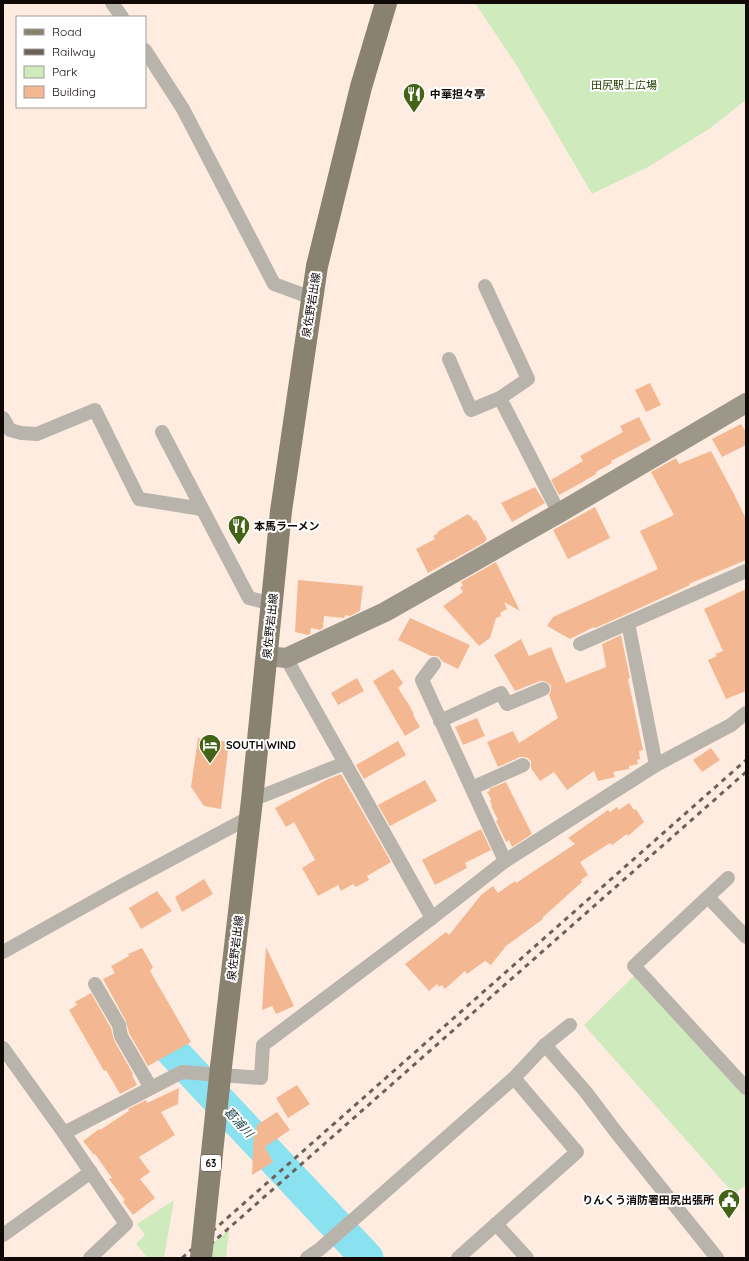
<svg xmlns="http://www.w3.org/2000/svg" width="749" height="1261" font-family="Quicksand,'Noto Sans JP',sans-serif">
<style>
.green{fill:#cfeabd}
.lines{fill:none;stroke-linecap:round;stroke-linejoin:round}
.river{stroke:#8ae1ef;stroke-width:33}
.building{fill:#f3b891}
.street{stroke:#b9b4ab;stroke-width:14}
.secondary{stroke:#9d9789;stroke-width:20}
.primary{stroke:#8a8271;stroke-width:22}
.rail{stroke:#6c615a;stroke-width:3;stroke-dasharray:5 5;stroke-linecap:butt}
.primary-bridge{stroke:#8a8271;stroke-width:22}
.labels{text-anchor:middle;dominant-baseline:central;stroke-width:4;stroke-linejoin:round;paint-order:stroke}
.shield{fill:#fff;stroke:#585351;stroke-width:1}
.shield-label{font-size:10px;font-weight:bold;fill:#100906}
.park-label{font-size:11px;fill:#244203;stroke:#fff}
.poi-label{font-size:11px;font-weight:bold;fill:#100906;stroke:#fff;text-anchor:start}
.street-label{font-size:11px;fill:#100906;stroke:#fff}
.water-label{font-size:12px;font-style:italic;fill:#163f45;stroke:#fff}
</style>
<rect width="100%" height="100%" fill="#ffece1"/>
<g class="green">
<path d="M475,3H746V100L709,129L648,167L592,194L517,66Z"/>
<path d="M637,973L746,1093V1185L734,1194L584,1025Z"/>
<path d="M174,1200L164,1258H148L136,1244L145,1235L137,1224Z"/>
<path d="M229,1230L226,1258H194Z"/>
</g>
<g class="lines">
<path class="river" d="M142,1019L367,1258"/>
</g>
<g class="building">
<path d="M650,383L661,405L646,412L635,390Z"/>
<path d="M639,417L651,440L611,461L612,463L596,472V474L581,483L559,495L551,480L583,461L580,456L623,432L620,426Z"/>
<path d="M741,424L746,432V445L722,457L712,439Z"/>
<path d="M711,451L734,494L746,519V560L689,584L690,585L618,618L595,628L594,627L570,639L547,626L553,617L595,598L658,569L640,531L674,515L651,472L676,458L679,464Z"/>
<path d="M535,487L545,503L512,522L501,503Z"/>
<path d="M595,507L610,538L568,559L553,530Z"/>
<path d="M468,514L469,516L470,515L474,521L476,520L487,539L485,541V542L451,561V560L428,573L416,549L435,539L433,536L438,533L437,532Z"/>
<path d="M496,562L520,611L504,602L507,609L500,613L501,616L496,618L490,638L479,646L443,606L463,592L460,587L463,586L461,582Z"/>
<path d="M298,580L363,586L360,611L350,616L345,615L344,618L324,616L323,628L320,630L311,628L310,634L308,635L295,632Z"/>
<path d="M746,589V691L726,699L708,660L717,656L715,654L723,651L704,609Z"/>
<path d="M410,618L470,645L458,669L442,661L439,657L435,656H431L398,640Z"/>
<path d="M621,635L630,678L628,679L643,750L639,751L640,759L637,760L638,764L629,766V769L613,772L615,777L598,781L594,771L567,790L554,772L540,781L531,768V761L528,758L524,757H520L498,767L487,742L513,731L519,743L558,718L549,695L551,690V686L548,683L544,681H540L515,691L494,655L521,639L529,656L551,647L566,683L606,667L602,644Z"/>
<path d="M393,669L403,683L398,688L409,705L414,714L413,715L420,727L405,736L373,681Z"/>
<path d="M357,678L364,691L338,705L331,693Z"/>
<path d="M477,718L485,736L463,745L455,727Z"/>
<path d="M198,738L229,742L221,809L204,806L191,787Z"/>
<path d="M398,741L406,755L364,779L356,765Z"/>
<path d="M711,748L720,760L702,772L693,760Z"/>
<path d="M341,774L391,862L367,876L369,880L356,887L353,884L341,891L338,885L318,896L302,868L315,860L294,822L286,827L275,808L328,779Z"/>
<path d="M425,780L437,801L390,826L378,805Z"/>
<path d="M506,782L532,834L512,847L509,840L506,842L496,821L498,820L491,806H492L490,800L491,799L487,792L490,791L489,789Z"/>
<path d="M629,803L634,810L636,809L644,822L628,836L627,834L612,845L610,843L580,862L588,875L581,880L582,882L542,918L543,919L506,946L491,965L485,961L467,974L465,971L445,989L442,985L439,987L437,984L429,991L405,964L446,932L449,935L481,895L493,886L498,893L515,881L516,883L575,844L568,838L608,810L610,812L617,807L619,810Z"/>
<path d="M481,829L491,850L465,863L467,868L435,885L422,860Z"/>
<path d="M204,879L213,894L182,912L175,897Z"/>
<path d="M157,891L172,911L141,929L129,908Z"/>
<path d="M266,947L294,1006L276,1014L272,1006L262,1010Z"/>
<path d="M142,948L153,967L150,971L191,1042L148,1066L129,1033L126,1021L103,979L115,973L111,966L129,956L128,954Z"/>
<path d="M91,993L111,1028L114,1040L133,1074L132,1075L137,1085L120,1094L106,1070L104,1071L69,1010L77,1005L75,1002Z"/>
<path d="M297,1085L310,1104L288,1118L276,1098Z"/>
<path d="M179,1088L178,1104L161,1112L175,1135L139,1157L150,1172L140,1179L155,1198L133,1215L123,1202L125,1200L109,1179L112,1178L95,1154L94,1155L83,1141L99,1129L100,1130L129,1111L128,1109L146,1100L147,1103Z"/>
<path d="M277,1112L290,1130L265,1147L273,1162L252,1175L254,1130L256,1133L257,1125Z"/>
</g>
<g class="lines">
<g class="street">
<path d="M112,3L122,17"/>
<path d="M145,50L183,109L274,284L312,298"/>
<path d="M449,359L471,410L500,398L528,379L485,286"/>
<path d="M500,398L559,513"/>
<path d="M3,418L10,430L21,433L37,434L95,410L139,499L202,509"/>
<path d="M162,432L249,598L272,604"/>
<path d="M628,623L656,765"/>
<path d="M580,644L746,571"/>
<path d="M286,658L432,918"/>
<path d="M434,664L422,680L505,861"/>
<path d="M440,721L501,693L507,704L543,689"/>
<path d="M472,788L523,765"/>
<path d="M252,800L345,763"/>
<path d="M728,878L634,966L746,1088"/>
<path d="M708,897L746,937"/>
<path d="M3,952L121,886L250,817"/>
<path d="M95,984L119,1025L121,1036L151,1088"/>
<path d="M545,1045L585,1091L616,1132L717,1258"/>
<path d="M3,1048L64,1133L126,1224L90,1258"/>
<path d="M64,1133L182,1072L261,1078L263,1045L432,918L505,861L656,765L731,725L746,713"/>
<path d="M496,1224L527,1258"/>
<path d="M3,1235L91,1172"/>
<path d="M307,1258L320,1249L514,1078"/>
<path d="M458,1258L577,1152L514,1078L545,1045L570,1025"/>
</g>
<path class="secondary" d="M267,656L286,658L385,612L559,513L746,403"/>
<path class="primary" d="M221,1067L252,800L281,511L317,266L361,87L386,3"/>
<g class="rail">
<path d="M182,1258L746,760"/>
<path d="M195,1258L746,772"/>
</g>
<path class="primary-bridge" d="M201,1258L221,1067"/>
</g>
<defs>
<g id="restaurant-pin" transform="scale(1.15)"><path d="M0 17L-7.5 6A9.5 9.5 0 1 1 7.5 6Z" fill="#456316" stroke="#fff"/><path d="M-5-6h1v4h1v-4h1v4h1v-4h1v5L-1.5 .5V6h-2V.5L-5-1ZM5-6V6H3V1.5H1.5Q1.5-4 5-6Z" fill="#fff"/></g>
<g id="hotel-pin" transform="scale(1.15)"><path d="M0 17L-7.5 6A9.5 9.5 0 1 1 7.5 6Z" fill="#456316" stroke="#fff"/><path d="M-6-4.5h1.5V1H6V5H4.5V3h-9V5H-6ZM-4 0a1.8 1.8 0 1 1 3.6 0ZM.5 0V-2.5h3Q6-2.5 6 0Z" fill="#fff"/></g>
<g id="civic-pin" transform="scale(1.15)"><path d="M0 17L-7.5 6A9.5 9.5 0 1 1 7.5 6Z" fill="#456316" stroke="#fff"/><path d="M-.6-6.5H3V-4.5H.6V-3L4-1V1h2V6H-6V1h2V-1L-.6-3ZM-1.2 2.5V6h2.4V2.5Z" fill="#fff"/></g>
</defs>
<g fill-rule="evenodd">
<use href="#restaurant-pin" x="414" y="94"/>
<use href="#restaurant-pin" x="239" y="526"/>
<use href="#hotel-pin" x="210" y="745"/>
<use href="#civic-pin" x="729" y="1200"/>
</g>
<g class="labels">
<rect class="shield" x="201" y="1155" width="20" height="16" rx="3"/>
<g class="shield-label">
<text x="211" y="1163">63</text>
</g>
<g class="park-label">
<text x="624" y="85">田尻駅上広場</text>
</g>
<g class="poi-label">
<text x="430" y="94">中華担々亭</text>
<text x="254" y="526">本馬ラーメン</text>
<text x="226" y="745">SOUTH WIND</text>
<text x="714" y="1200" text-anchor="end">りんくう消防署田尻出張所</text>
</g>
<g class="street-label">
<text transform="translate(311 305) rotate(-81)">泉佐野岩出線</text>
<text transform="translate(270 626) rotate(-84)">泉佐野岩出線</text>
<text transform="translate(235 948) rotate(-83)">泉佐野岩出線</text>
</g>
<g class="water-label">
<text transform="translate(239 1122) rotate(47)">葛浦川</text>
</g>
</g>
<rect width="749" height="1261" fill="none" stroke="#100906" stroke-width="8"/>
<rect x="16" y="16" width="130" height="92" fill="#ffffff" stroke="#9f9d9b"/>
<rect x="24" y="29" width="20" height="6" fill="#8a8271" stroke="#9f9d9b"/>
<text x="52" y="36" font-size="12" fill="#100906">Road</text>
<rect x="24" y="49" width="20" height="6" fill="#6c615a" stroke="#9f9d9b"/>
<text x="52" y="56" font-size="12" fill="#100906">Railway</text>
<rect x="24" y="66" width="20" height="12" fill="#cfeabd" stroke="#9f9d9b"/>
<text x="52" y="76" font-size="12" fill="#100906">Park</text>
<rect x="24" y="86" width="20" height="12" fill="#f3b891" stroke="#9f9d9b"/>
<text x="52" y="96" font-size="12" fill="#100906">Building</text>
</svg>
